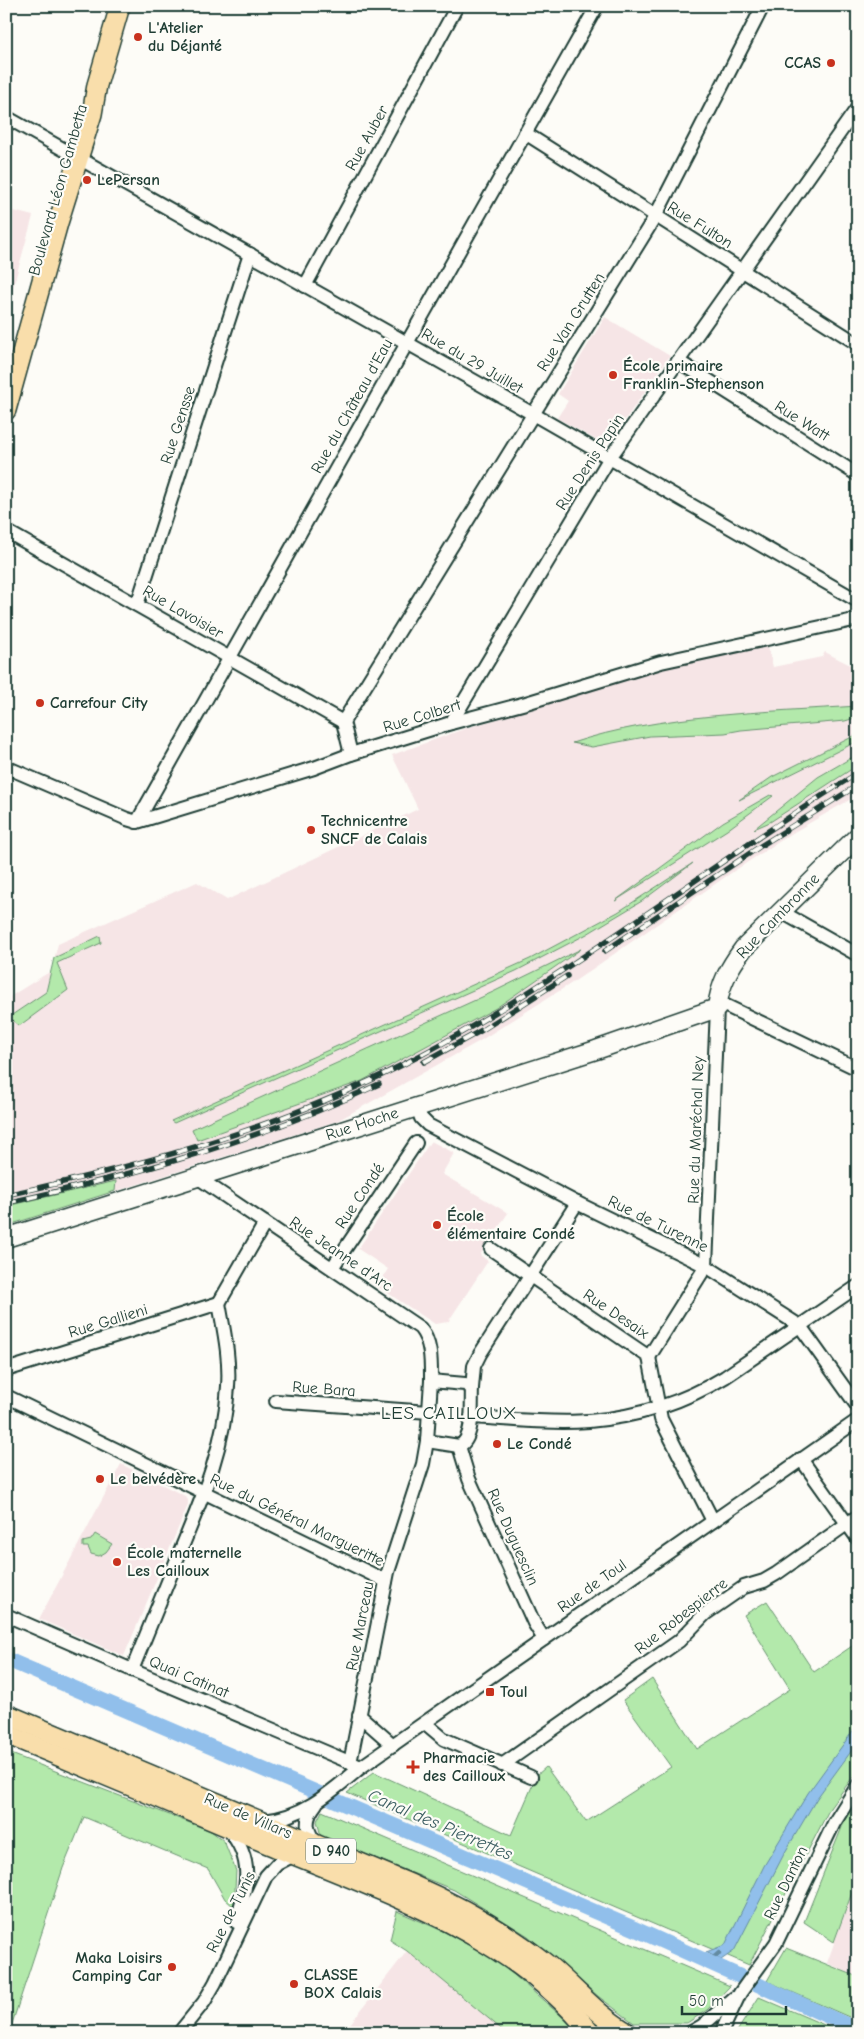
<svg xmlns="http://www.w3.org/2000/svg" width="864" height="2039" font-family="'Comic Neue',sans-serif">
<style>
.built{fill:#f6e5e6}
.green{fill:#b3e9ab;stroke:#699370}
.water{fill:#91bfeb;stroke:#638ba2}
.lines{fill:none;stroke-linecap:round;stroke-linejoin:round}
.stream{stroke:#638ba2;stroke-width:4.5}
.canal{stroke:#91bfeb;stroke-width:15}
.street-casing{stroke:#1f3d34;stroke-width:16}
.secondary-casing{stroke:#1f3d34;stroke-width:21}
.primary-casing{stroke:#1f3d34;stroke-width:22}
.street{stroke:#fdfcf7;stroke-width:12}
.secondary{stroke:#fdfcf7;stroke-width:18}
.primary{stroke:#f9deab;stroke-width:19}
.rail-casing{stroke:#1f3d34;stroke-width:5.5}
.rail{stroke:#fdfcf7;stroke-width:4;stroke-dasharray:11;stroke-linecap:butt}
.poi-dot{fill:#c8321e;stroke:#fdfcf7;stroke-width:2}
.labels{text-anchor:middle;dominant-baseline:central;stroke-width:4.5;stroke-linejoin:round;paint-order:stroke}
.shield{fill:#fdfcf7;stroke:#62766e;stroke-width:1}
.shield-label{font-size:15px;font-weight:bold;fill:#1f3d34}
.poi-label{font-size:16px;font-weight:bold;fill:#1f3d34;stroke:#fdfcf7;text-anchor:start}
.street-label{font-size:16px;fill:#1f3d34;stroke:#fdfcf7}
.water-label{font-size:18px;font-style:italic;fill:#3c5e62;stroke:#fdfcf7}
.quarter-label{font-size:19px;letter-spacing:1px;fill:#1f3d34;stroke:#fdfcf7}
</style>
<rect width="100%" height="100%" fill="#fdfcf7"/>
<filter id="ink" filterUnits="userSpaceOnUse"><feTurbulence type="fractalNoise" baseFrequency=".02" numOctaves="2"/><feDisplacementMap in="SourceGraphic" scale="10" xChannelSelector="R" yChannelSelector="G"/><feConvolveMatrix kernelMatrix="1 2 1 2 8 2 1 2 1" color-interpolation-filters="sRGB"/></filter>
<g filter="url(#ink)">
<g class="built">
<path d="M6,209L33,216L7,309H6Z"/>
<path d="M605,317L670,356L610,441L600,442L557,418L568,401L558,394Z"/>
<path d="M768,647L773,667L822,657L825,652L858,669V795L794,832L731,873L575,981L478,1042L337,1121L6,1226V999L51,971L58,944L197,882L227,900L418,809L392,755L464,729L668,667Z"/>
<path d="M431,1141L454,1153L442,1174L508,1213L480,1255L488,1261L448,1322L435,1324L377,1286L388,1269L358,1249Z"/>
<path d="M121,1464L185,1496L188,1500V1505L124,1656L39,1619Z"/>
<path d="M858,1876V1977L827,1963Z"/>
<path d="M407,1951L498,2023L509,2033H343Z"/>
</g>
<g class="green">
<path d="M858,706V717L845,721L741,730L725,733L650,736L592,747L572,743C659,714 767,712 858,706Z"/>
<path d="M858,734V741L739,800L772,777Z"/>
<path d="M858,754V765L770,822L754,829L818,777Z"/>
<path d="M770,795L773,796L727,830L615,901L723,822Z"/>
<path d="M693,863L642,901L587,934L516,971L174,1123L171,1121L530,959L618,912Z"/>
<path d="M100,936L101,943L57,963L68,990L19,1026L9,1017L46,992L54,958Z"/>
<path d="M581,949L496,1008L362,1081L197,1140L192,1129L493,992Z"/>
<path d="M116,1181L115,1191L6,1226V1206Z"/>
<path d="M95,1534L112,1544L106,1552L99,1556L91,1554L88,1547H83V1542L91,1540Z"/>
<path d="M767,1601L814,1672L858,1642V1770L830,1808L749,1965L347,1793L374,1772L511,1835L537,1775L546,1767L586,1822L671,1767L623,1700L652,1679L697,1749L790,1689L744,1615Z"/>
<path d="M6,1752L211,1831L224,1841L236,1871L234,1907L225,1899L208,1869L84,1817L63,1868L9,2033H6Z"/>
<path d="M858,1800V1876L834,1942L804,1922L848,1812Z"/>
<path d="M322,1811L730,1986L707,2010L687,2023H634L599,1997L528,1936L454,1890L321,1836L317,1821Z"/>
<path d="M397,1911L443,1931L499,1962L581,2033H506L407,1951L390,1940Z"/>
<path d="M786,1948L858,1977V2021L767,1981Z"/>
<path d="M759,1997L843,2033H736Z"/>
</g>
<path class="water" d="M858,1724V1742L817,1798L784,1854L734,1951L721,1960L706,1952L725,1945L764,1866L808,1793Z"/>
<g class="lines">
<path class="stream" d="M708,1963L719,1953"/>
<path class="canal" d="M6,1659L633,1928L858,2030"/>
<g class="street-casing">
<g id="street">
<path d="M6,117L533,414L858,601"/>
<path d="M525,133L858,344"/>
<path d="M305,286L457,6"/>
<path d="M678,361L858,475"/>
<path d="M6,531L343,722"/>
<path d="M137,605L250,254"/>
<path d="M343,722L655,217L763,6"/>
<path d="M343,722L351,754"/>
<path d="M451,723L609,459L858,107"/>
<path d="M6,767L127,819L137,822L314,768L351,754L451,723L526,703L661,662L858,619"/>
<path d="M137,822L597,6"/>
<path d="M780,911L858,955"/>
<path d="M718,1002L858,1069"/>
<path d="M417,1107L421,1118L428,1125L577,1203L706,1266L800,1326L858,1407"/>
<path d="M197,1177L420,1328C432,1343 431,1362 431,1381"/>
<path d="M491,1249L649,1357L661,1419L713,1521"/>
<path d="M332,1268L416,1143"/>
<path d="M219,1303L265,1223"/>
<path d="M649,1357L706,1266L717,1008"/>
<path d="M6,1370L219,1303"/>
<path d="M431,1381L465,1384L472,1388C471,1403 475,1439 459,1446L427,1441Z"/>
<path d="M472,1388L474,1366L480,1354L577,1203"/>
<path d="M6,1396L386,1581"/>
<path d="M276,1401L429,1412"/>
<path d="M471,1417C509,1419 550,1424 589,1421C637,1417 684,1402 725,1377L858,1286"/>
<path d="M459,1446L469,1479L534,1623L544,1639"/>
<path d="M801,1459L858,1539"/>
<path d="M6,1615L132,1670L361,1767"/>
<path d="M132,1670C149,1629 165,1588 182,1547C204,1494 225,1444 228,1386C230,1358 224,1331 219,1303"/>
<path d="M359,1715L393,1745"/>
<path d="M425,1723L444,1739L531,1777"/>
<path d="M350,1763L388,1572L423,1464L427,1441"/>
<path d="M502,1765L679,1641L705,1614L744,1587L764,1581L776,1574L858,1516"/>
<path d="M316,1804C304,1819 305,1831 318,1845"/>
<path d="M263,1821C303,1818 331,1792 361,1767L858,1420"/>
<path d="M228,1829C255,1860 247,1886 236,1922"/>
<path d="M179,2033L204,2002L215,1983L266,1876L277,1864L294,1855"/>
<path d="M690,2033L702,2026L734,1998"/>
<path d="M721,2033L740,1993L776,1943L834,1823L858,1785"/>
</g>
</g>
<g class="secondary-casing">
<path id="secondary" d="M6,1238L596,1050L717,1008C720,984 729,968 743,949L858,836"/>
</g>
<g class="primary-casing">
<g id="primary">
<path d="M6,410L58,223L92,114L97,85L120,6"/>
<path d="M6,1714L410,1884C460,1906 507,1932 549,1966C575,1988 598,2016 628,2033"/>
<path d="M6,1734C93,1770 181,1807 268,1844C382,1892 510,1932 591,2033"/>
</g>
</g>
<use href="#street" class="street"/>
<use href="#secondary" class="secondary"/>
<use href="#primary" class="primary"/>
<g class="rail-casing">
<g id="rail">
<path d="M605,951L762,845L858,785"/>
<path d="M424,1062L482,1030L567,976"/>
<path d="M6,1195C149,1164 291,1125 421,1055C574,973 710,864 858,773"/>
<path d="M6,1203C135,1175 260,1140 379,1084"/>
</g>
</g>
<use href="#rail" class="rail"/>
</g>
</g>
<g class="poi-dot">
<circle cx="138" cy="37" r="5"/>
<circle cx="831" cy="63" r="5"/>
<circle cx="87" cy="180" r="5"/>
<circle cx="613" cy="375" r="5"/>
<circle cx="40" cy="703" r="5"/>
<circle cx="311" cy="830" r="5"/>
<circle cx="437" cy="1225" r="5"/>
<circle cx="497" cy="1444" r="5"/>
<circle cx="100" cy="1479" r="5"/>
<circle cx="117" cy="1562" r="5"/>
<rect x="485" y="1687" width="10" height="10" rx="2.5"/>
<path d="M410.5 1759.5h5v5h5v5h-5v5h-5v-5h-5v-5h5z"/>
<circle cx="172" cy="1967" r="5"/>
<circle cx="294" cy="1984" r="5"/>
</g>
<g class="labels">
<rect class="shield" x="306" y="1838.5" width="50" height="25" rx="4"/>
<g class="shield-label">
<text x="331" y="1851">D 940</text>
</g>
<g class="poi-label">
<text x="148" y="28">L'Atelier<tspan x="148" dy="18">du Déjanté</tspan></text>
<text x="821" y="63" text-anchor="end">CCAS</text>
<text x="97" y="180">LePersan</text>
<text x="623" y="366">École primaire<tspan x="623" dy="18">Franklin-Stephenson</tspan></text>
<text x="50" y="703">Carrefour City</text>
<text x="321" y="821">Technicentre<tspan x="321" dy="18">SNCF de Calais</tspan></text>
<text x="447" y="1216">École<tspan x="447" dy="18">élémentaire Condé</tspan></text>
<text x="507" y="1444">Le Condé</text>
<text x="110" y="1479">Le belvédère</text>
<text x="127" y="1553">École maternelle<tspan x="127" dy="18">Les Cailloux</tspan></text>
<text x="500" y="1692">Toul</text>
<text x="423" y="1758">Pharmacie<tspan x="423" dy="18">des Cailloux</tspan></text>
<text x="162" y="1958" text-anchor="end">Maka Loisirs<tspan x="162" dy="18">Camping Car</tspan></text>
<text x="304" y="1975">CLASSE<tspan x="304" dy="18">BOX Calais</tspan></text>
</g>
<g class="street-label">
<text transform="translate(367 138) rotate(-61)">Rue Auber</text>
<text transform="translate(58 190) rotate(-74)">Boulevard Léon Gambetta</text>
<text transform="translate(700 225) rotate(32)">Rue Fulton</text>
<text transform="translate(571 322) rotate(-58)">Rue Van Grutten</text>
<text transform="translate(472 361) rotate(30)">Rue du 29 Juillet</text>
<text transform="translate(352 406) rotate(-61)">Rue du Château d'Eau</text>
<text transform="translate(802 421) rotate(32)">Rue Watt</text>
<text transform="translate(178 425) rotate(-72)">Rue Gensse</text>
<text transform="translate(590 462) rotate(-57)">Rue Denis Papin</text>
<text transform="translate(183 612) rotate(30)">Rue Lavoisier</text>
<text transform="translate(422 716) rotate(-17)">Rue Colbert</text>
<text transform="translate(778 916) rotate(-46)">Rue Cambronne</text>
<text transform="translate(362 1124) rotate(-18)">Rue Hoche</text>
<text transform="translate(696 1130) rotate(-88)">Rue du Maréchal Ney</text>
<text transform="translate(360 1196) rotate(-56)">Rue Condé</text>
<text transform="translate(658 1224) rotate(26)">Rue de Turenne</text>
<text transform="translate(341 1254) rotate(34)">Rue Jeanne d'Arc</text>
<text transform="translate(616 1314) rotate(34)">Rue Desaix</text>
<text transform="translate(108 1321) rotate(-17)">Rue Gallieni</text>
<text transform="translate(324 1389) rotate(4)">Rue Bara</text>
<text transform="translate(297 1520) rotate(26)">Rue du Général Margueritte</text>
<text transform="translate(513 1537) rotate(66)">Rue Duguesclin</text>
<text transform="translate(592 1586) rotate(-35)">Rue de Toul</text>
<text transform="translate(681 1616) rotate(-38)">Rue Robespierre</text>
<text transform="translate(360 1626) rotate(-79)">Rue Marceau</text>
<text transform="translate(189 1677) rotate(23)">Quai Catinat</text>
<text transform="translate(248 1816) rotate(23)">Rue de Villars</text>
<text transform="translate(786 1883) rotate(-64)">Rue Danton</text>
<text transform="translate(231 1912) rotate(-63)">Rue de Tunis</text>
</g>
<g class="water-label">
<text transform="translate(440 1825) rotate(23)">Canal des Pierrettes</text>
</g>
<g class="quarter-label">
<text x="449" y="1413">LES CAILLOUX</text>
</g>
</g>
<rect width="864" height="2039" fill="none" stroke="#fdfcf7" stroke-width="25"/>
<rect x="12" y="12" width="839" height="2014" fill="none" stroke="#1f3d34" stroke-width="2" filter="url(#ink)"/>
<path d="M682 2006v8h104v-8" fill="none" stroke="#1f3d34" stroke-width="2.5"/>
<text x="689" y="2006" font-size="15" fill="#1f3d34" stroke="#fdfcf7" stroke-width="4" paint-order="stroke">50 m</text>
</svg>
